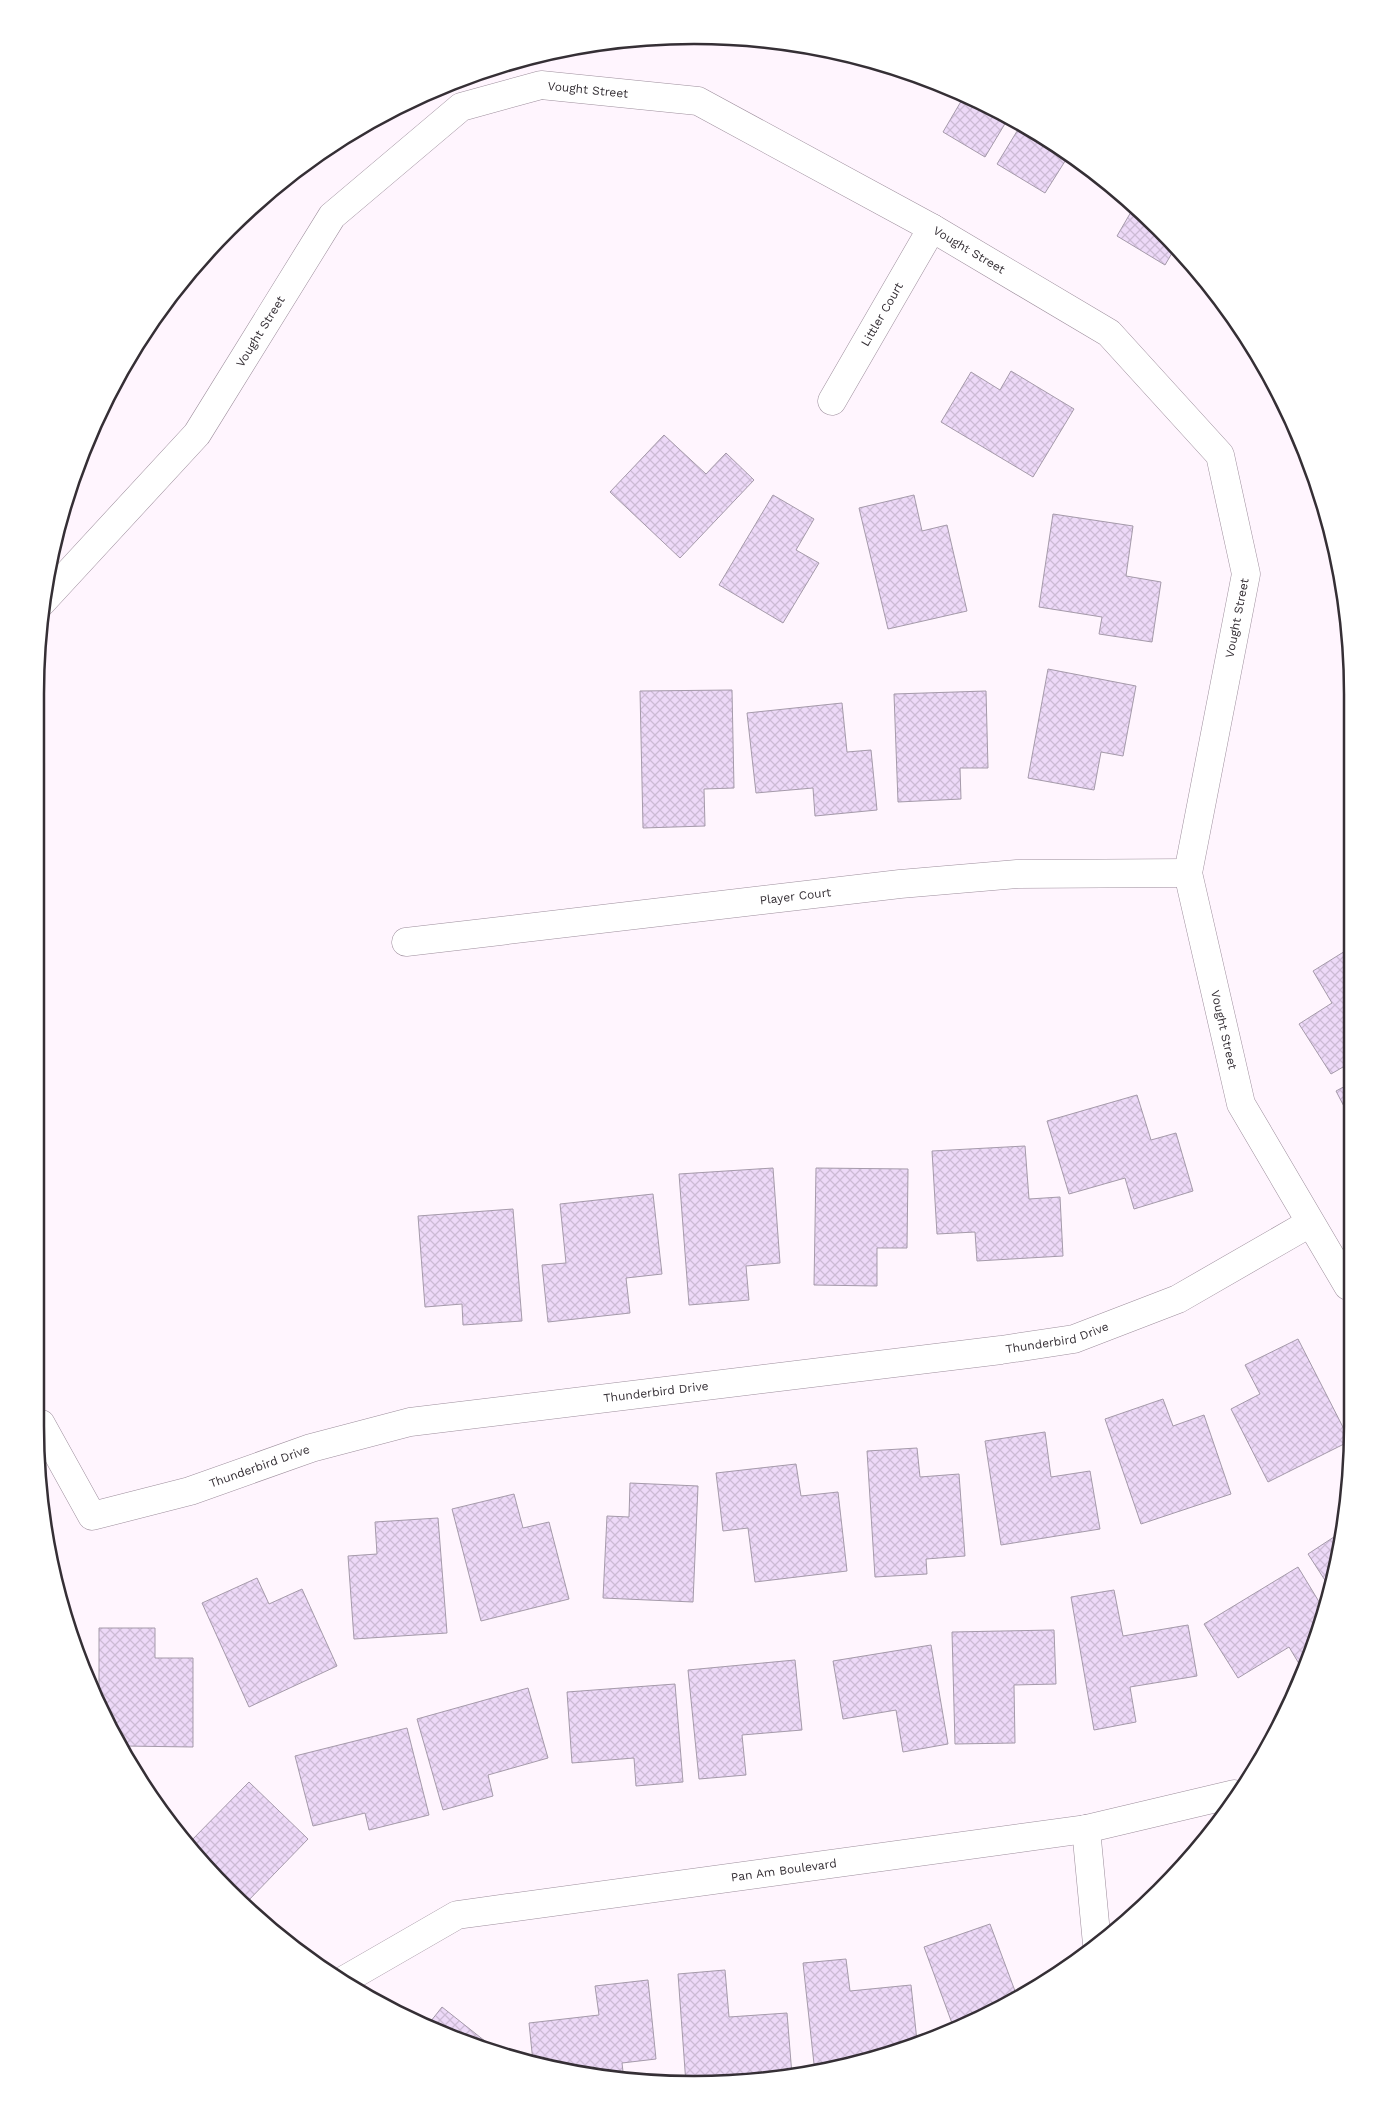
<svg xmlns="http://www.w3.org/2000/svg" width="1388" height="2120" font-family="'Work Sans',sans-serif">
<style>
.building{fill:url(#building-cross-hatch);stroke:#a59aaa}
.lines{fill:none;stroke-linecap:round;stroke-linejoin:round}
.minor-casing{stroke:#9d8e9c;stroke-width:29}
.minor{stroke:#fff;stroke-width:28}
.labels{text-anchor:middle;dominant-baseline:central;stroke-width:4;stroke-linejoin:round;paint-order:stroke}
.street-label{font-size:12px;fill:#352f35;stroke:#fff}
.rim{fill:none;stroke:#352f35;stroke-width:2.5}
</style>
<defs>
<pattern id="building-cross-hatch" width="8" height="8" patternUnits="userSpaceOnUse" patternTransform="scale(1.25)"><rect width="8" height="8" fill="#edd9f8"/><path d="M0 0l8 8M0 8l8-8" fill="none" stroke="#ccbbd5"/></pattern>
</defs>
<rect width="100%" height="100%" fill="#fff5fe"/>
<g class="building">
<path d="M945,88L1009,117L985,157L943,132L963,98Z"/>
<path d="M1022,123L1088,170L1067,158L1045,193L997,164Z"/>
<path d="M1135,205L1175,248L1165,265L1117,236Z"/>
<path d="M1011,371L1074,409L1033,477L941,422L971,372L1000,390Z"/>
<path d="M664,435L706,474L726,453L754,480L680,558L610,492Z"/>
<path d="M773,495L814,519L796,550L819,563L783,623L719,585Z"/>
<path d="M914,495L922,531L947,525L967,611L888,629L859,508Z"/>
<path d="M1053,514L1133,526L1126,576L1161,582L1152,642L1099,634L1102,617L1039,607Z"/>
<path d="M1048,669L1136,686L1123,756L1101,752L1094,790L1028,778Z"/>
<path d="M732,690L734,788L704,789L705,826L643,828L640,691Z"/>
<path d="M986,691L988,768H960L961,799L898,802L894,694Z"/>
<path d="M842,703L847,752L871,750L877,810L815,816L813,788L756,793L747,713Z"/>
<path d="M1350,948V1063L1331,1074L1299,1024L1332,1003L1313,971Z"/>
<path d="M1349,1084V1116L1336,1091Z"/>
<path d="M1137,1095L1151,1140L1176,1133L1193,1191L1134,1209L1125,1178L1069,1194L1047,1121Z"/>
<path d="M1025,1146L1029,1199L1060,1197L1063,1256L977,1261L975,1232L937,1234L932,1151Z"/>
<path d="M773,1168L780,1263L746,1266L749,1300L689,1305L679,1174Z"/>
<path d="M816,1168L908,1169L907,1248H877V1286L814,1285Z"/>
<path d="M653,1194L662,1274L626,1278L630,1313L548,1322L542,1265L566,1263L560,1204Z"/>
<path d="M513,1209L522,1321L463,1325L462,1304L425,1307L418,1216Z"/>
<path d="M1298,1339L1348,1437V1442L1268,1482L1231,1409L1260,1394L1245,1365Z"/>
<path d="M1163,1399L1173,1426L1204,1415L1231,1494L1141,1524L1105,1419Z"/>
<path d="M1045,1432L1051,1477L1090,1471L1100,1529L1001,1545L985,1441Z"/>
<path d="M917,1448L920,1477L959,1474L965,1556L926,1559L927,1574L875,1577L867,1451Z"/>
<path d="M796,1464L801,1496L838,1492L847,1571L755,1582L748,1528L723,1531L716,1473Z"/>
<path d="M630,1483L698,1486L693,1602L603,1598L607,1516L629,1517Z"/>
<path d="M514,1494L523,1528L549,1522L569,1599L481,1621L452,1509Z"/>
<path d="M438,1518L447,1633L354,1639L348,1556L377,1554L375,1522Z"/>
<path d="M1343,1531L1330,1588L1308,1554Z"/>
<path d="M1298,1567L1324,1610L1318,1638L1304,1672L1289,1647L1238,1678L1204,1624Z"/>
<path d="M257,1578L269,1604L302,1589L337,1666L249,1707L202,1603Z"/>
<path d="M1114,1590L1123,1636L1188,1625L1197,1676L1130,1687L1136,1722L1094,1730L1071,1597Z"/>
<path d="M99,1628H155V1658H193V1747L124,1746L99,1697Z"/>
<path d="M1054,1630L1056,1684L1014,1685L1015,1743L955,1744L952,1632Z"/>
<path d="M931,1645L948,1744L903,1752L896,1710L843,1719L833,1661Z"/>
<path d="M795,1660L802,1730L742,1735L746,1775L699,1779L688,1670Z"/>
<path d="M675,1684L683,1782L636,1786L634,1758L572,1763L567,1692Z"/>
<path d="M528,1688L548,1758L488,1775L493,1796L443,1810L417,1719Z"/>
<path d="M407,1728L429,1815L369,1830L365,1813L313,1826L295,1756Z"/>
<path d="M249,1782L308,1839L245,1904L199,1861L187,1845Z"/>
<path d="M990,1924L1018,1999L953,2026L924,1947Z"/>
<path d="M846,1959L850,1991L911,1985L917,2041L879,2057L814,2064L803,1963Z"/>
<path d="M725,1970L729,2017L787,2013L792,2075L763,2078V2079L737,2084H686L678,1974Z"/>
<path d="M648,1980L656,2059L622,2063L624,2080L575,2074L574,2071L563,2072L533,2062L529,2023L599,2015L595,1986Z"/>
<path d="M442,2007L495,2049L494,2051L442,2035L427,2026Z"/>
</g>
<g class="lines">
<g class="minor-casing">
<g id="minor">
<path id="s1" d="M832,401L932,228"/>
<path id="s2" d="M42,602L197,434L332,216L461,107L541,85L698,101L932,228L1109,333L1220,455L1246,574L1188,873L1241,1104L1348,1286"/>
<path id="s3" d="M406,942L900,884L1017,874L1188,873"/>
<path id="s4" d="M41,1424L92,1516L190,1491L311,1448L410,1422L1001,1350L1074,1339L1178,1299L1310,1223"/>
<path d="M1086,1829L1097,1944"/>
<path id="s5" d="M346,1979L457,1915L1086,1829L1234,1794"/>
</g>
</g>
<use href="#minor" class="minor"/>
</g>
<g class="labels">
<g class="street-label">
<text stroke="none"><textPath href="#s2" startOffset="784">Vought Street</textPath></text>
<text stroke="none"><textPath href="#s2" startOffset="1204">Vought Street</textPath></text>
<text stroke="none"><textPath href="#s1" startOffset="100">Littler Court</textPath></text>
<text stroke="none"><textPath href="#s2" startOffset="349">Vought Street</textPath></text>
<text transform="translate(1237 618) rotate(-79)">Vought Street</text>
<text stroke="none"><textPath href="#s3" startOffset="392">Player Court</textPath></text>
<text stroke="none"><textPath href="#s2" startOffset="2119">Vought Street</textPath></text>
<text stroke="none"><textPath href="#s4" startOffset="1090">Thunderbird Drive</textPath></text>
<text stroke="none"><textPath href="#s4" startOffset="685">Thunderbird Drive</textPath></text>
<text stroke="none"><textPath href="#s4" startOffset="280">Thunderbird Drive</textPath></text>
<text stroke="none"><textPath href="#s5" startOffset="458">Pan Am Boulevard</textPath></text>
</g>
</g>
<path d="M0 0H1388V2120H0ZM694 44H694A650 650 0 0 1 1344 694V1426A650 650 0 0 1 694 2076H694A650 650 0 0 1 44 1426V694A650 650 0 0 1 694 44Z" fill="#fff" fill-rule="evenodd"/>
<path class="rim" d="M694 44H694A650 650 0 0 1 1344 694V1426A650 650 0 0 1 694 2076H694A650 650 0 0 1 44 1426V694A650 650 0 0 1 694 44Z"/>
</svg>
